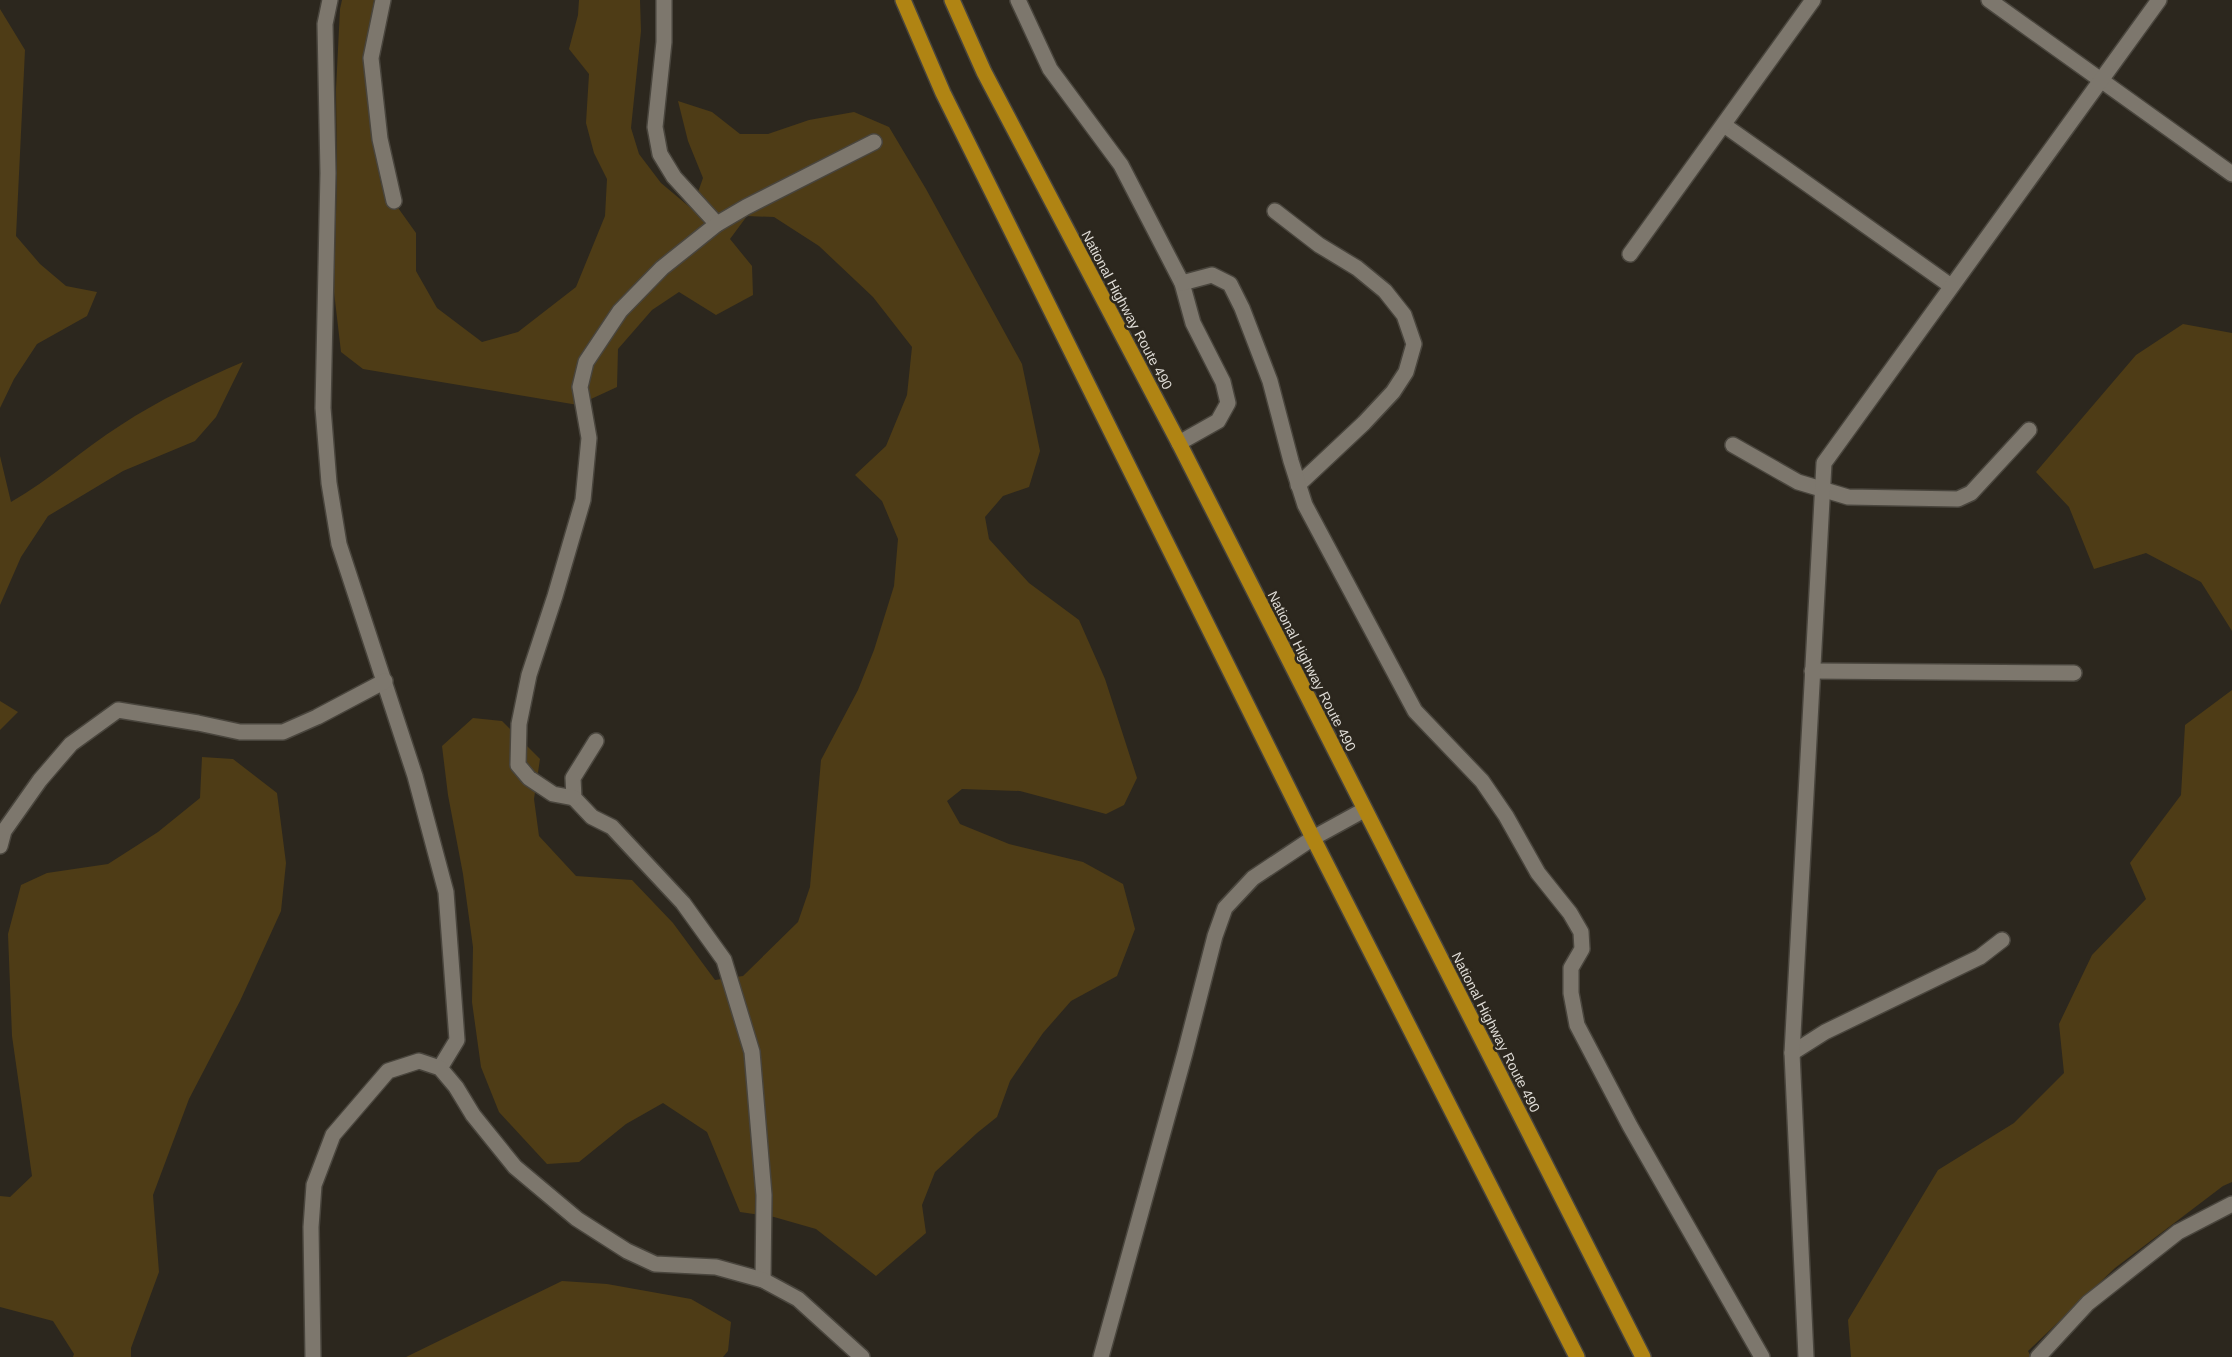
<svg xmlns="http://www.w3.org/2000/svg" width="2232" height="1357" font-family="Arial,sans-serif">
<style>
.green{fill:#4e3c16}
.lines{fill:none;stroke-linecap:round;stroke-linejoin:round}
.lane-casing{stroke:#49453d;stroke-width:18}
.street-casing{stroke:#49453d;stroke-width:18}
.secondary-casing{stroke:#49453d;stroke-width:18}
.highway-casing{stroke:#49453d;stroke-width:18}
.lane{stroke:#7d776d;stroke-width:15}
.street{stroke:#7d776d;stroke-width:15}
.secondary{stroke:#7d776d;stroke-width:15}
.highway{stroke:#b08413;stroke-width:15}
.labels{text-anchor:middle;dominant-baseline:central;stroke-width:5;stroke-linejoin:round;paint-order:stroke}
.street-label{font-size:14px;fill:#dedbd5;stroke:#2c271e}
</style>
<rect width="100%" height="100%" fill="#2c271e"/>
<g class="green">
<path d="M342,0H374L364,62L372,135L381,184L416,233V271L437,308L482,342L518,332L576,287L605,216L607,179L594,153L586,123L589,74L569,49L578,15L579,0H640L641,31L631,128L639,154L661,183L692,209L703,178L688,141L678,101L712,112L740,134H768L809,120L854,112L889,127L926,189L1022,364L1040,451L1029,487L1003,496L985,517L989,539L1029,583L1079,620L1105,679L1137,778L1124,805L1106,814L1020,791L962,789L947,801L960,824L1009,844L1083,862L1123,884L1135,929L1117,976L1071,1001L1043,1033L1010,1081L997,1117L977,1133L935,1172L922,1205L926,1233L876,1276L816,1229L774,1217L740,1212L707,1132L663,1103L626,1124L579,1162L547,1164L499,1112L481,1067L472,1002L473,947L463,874L448,795L442,746L473,718L502,721L540,759L534,799L539,836L576,876L632,880L673,923L715,980L743,976L798,922L810,887L821,760L858,690L874,650L894,586L898,539L882,501L855,475L886,446L907,395L912,347L873,297L819,246L774,217L747,216L730,239L752,266L753,295L716,315L679,292L652,310L618,349L617,387L578,405L363,369L341,352L334,292L337,176L336,89L340,9Z"/>
<path d="M0,9L25,50L16,236L40,264L66,286L97,292L87,316L37,344L14,379L0,408Z"/>
<path d="M2183,324L2232,333V631L2201,582L2146,553L2094,569L2069,507L2036,472L2136,355Z"/>
<path d="M243,362L216,417L195,441L123,471L48,516L21,557L0,605V456L11,502C50,480 83,449 121,425C159,400 201,380 243,362Z"/>
<path d="M2232,690V1182L2223,1186L2115,1268L2028,1351L2031,1357H1851L1848,1320L1938,1170L2014,1123L2064,1073L2059,1024L2092,955L2146,899L2130,863L2181,795L2185,725Z"/>
<path d="M0,701L18,712L0,730Z"/>
<path d="M202,757L233,759L277,793L286,863L281,911L240,1001L189,1099L153,1195L159,1272L131,1348V1357H73L74,1354L53,1321L0,1307V1196L10,1197L32,1176L12,1036L8,934L21,885L47,873L108,864L158,832L200,798Z"/>
<path d="M562,1281L607,1284L691,1299L731,1322L728,1351L723,1357H406Z"/>
</g>
<g class="lines">
<g class="lane-casing">
<path id="lane" d="M383,0L371,58L380,139L394,201"/>
</g>
<g class="street-casing">
<g id="street">
<path d="M330,0L325,24L328,173L323,408L329,483L339,544L415,776L446,892L457,1040L440,1068"/>
<path d="M664,0V42L655,127L660,154L674,177L717,224"/>
<path d="M1018,0L1050,69L1121,165L1182,283L1193,323L1223,382L1228,403L1218,421L1179,443"/>
<path d="M1989,0L2232,174"/>
<path d="M1724,125L1951,286"/>
<path d="M1275,211L1319,245L1357,268L1385,291L1404,315L1414,344L1406,372L1393,392L1364,423L1298,485"/>
<path d="M1630,254L1813,0"/>
<path d="M1182,283L1212,275L1230,284L1242,308L1270,381L1291,461L1305,505L1415,711L1482,781L1506,816L1538,873L1570,913L1581,932L1582,949L1571,968V993L1577,1025L1630,1126L1762,1357"/>
<path d="M1733,445L1798,482L1848,497L1958,499L1971,493L2029,430"/>
<path d="M1812,671L2074,673"/>
<path d="M596,741L573,778L574,798L592,817L612,827L683,903L724,960L752,1052L764,1195L763,1280"/>
<path d="M574,798L553,794L529,778L518,765L519,724L529,675L555,596L583,500L589,438L580,387L586,362L620,311L662,268L717,224L746,207L874,142"/>
<path d="M0,846L4,831L40,780L71,744L118,710L198,723L240,732H283L317,717L385,681"/>
<path d="M1792,1053L1825,1032L1980,957L2002,940"/>
<path d="M313,1357L311,1227L314,1185L333,1135L388,1071L419,1061L440,1068L456,1087L473,1115L515,1167L577,1219L627,1251L655,1264L716,1267L763,1280L798,1299L862,1357"/>
<path d="M1806,1357L1792,1053L1824,463L2159,0"/>
<path d="M2038,1357L2088,1303L2178,1232L2232,1204"/>
</g>
</g>
<g class="secondary-casing">
<path id="secondary" d="M1101,1357L1185,1053L1215,936L1225,908L1253,878L1313,838L1364,810"/>
</g>
<g class="highway-casing">
<g id="highway">
<path d="M903,0L943,93L1313,838L1577,1357"/>
<path d="M952,0L984,72L1179,443L1643,1357"/>
</g>
</g>
<use href="#lane" class="lane"/>
<use href="#street" class="street"/>
<use href="#secondary" class="secondary"/>
<use href="#highway" class="highway"/>
</g>
<g class="labels">
<g class="street-label">
<text transform="translate(1127 310) rotate(62)">National Highway Route 490</text>
<text transform="translate(1312 671) rotate(63)">National Highway Route 490</text>
<text transform="translate(1496 1032) rotate(63)">National Highway Route 490</text>
</g>
</g>
</svg>
